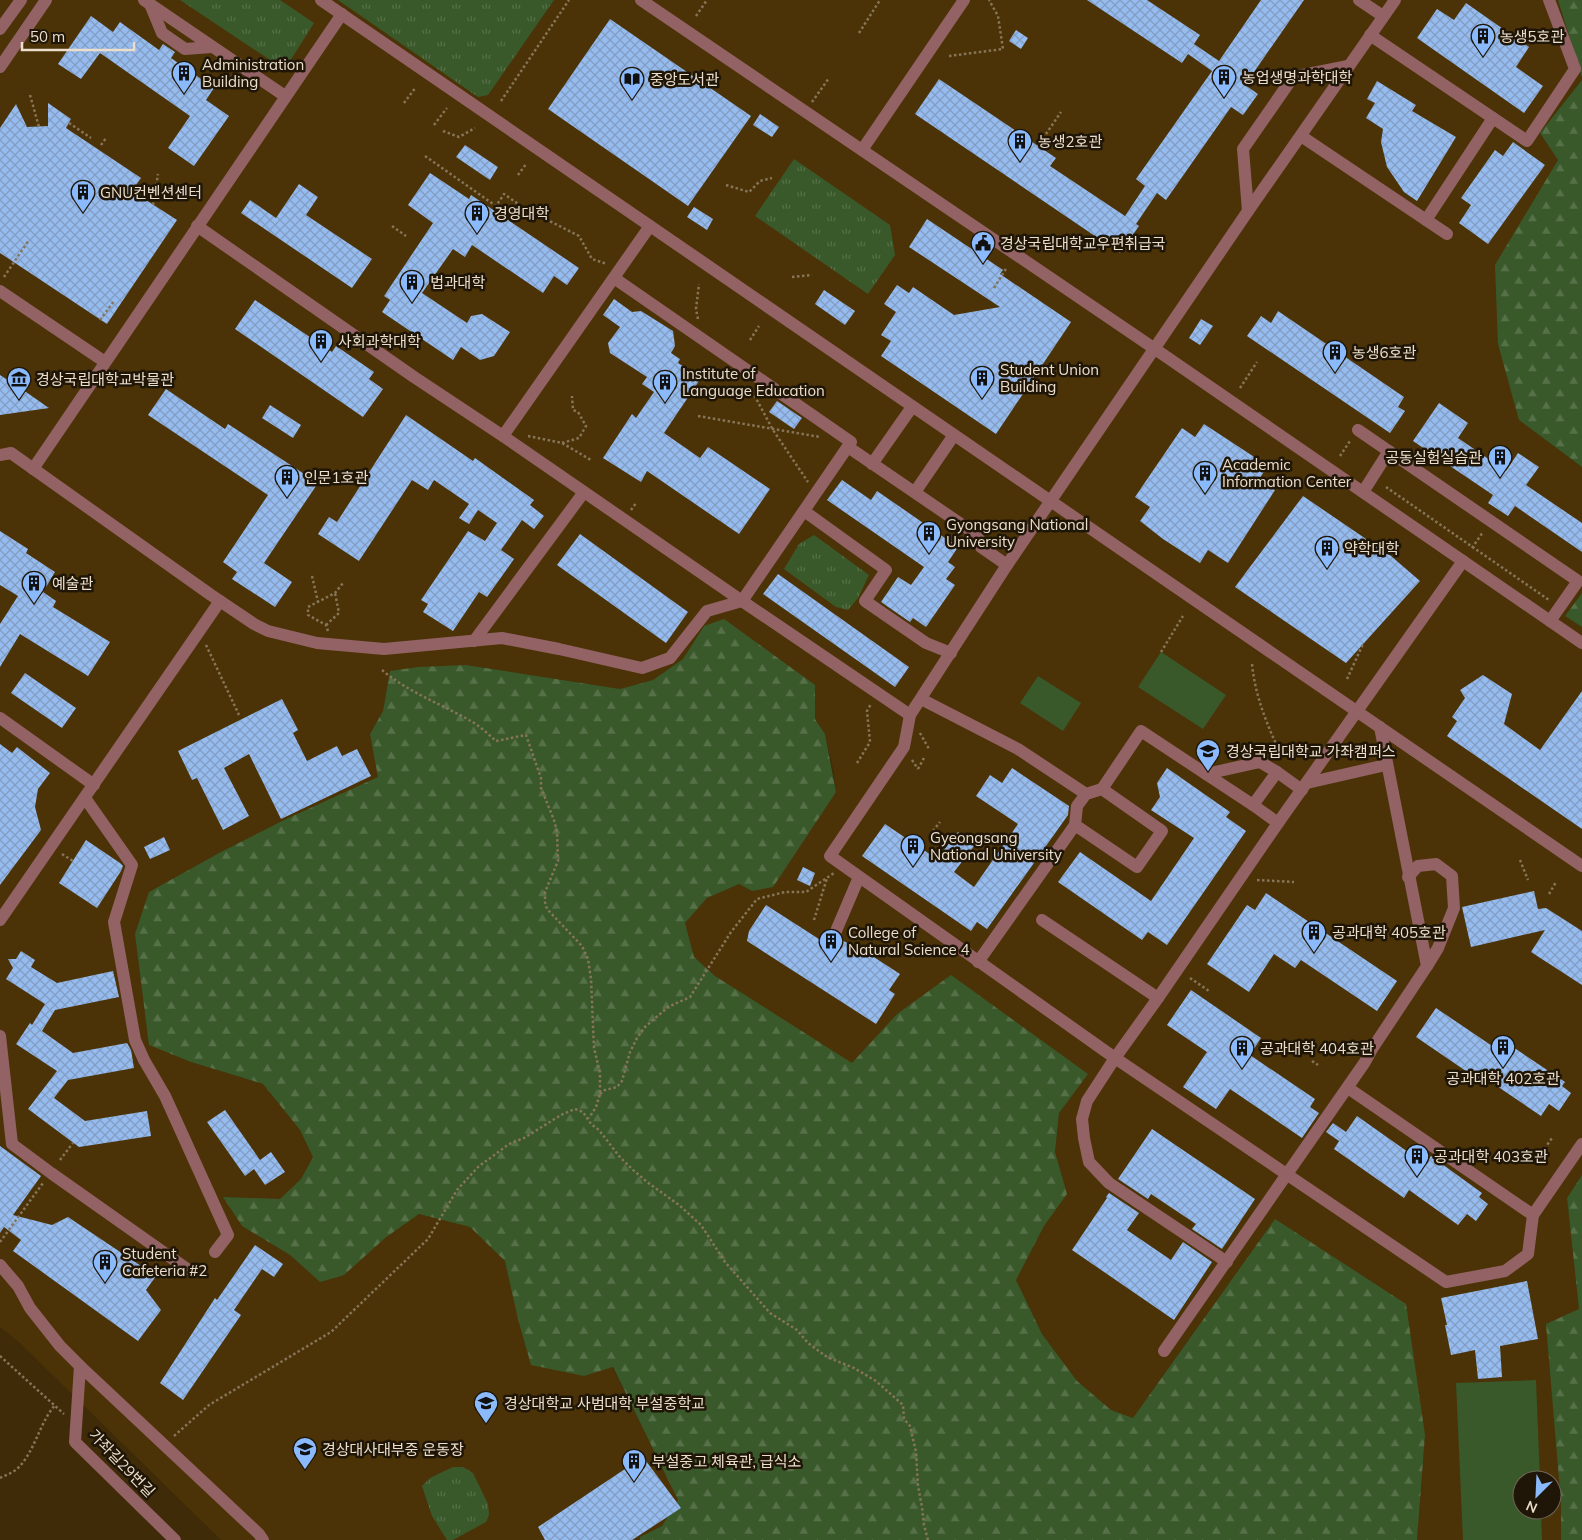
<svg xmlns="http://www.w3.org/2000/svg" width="1582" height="1540" font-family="Mulish,'Noto Sans KR',sans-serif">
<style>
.built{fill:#4b3307;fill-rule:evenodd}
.forest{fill:url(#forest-firs)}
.park{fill:url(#park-tufts)}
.pitch{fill:#39592a}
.building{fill:url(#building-cross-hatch)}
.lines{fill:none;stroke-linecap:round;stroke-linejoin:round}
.path{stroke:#867559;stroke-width:2.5;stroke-dasharray:2.5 2.5;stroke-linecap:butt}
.minor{stroke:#936264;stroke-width:12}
.labels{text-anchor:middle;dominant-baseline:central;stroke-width:5;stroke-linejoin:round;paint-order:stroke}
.poi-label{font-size:15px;fill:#ebdecc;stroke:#1f1608;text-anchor:start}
.street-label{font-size:15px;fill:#ebdecc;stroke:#1f1608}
</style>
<defs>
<pattern id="forest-firs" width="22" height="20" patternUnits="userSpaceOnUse" patternTransform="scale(1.25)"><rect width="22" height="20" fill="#39592a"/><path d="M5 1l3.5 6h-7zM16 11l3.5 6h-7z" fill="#567048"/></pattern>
<pattern id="park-tufts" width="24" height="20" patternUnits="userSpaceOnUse" patternTransform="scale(1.25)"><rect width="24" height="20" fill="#39592a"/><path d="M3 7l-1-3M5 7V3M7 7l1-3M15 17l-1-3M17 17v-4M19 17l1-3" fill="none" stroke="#567048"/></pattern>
<pattern id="building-cross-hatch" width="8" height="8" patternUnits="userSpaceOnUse" patternTransform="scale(1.25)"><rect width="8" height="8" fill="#96bbef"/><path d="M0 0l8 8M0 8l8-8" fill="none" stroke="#829dc2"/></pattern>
</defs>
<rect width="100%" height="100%" fill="#3f2b08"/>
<path class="built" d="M0,0H1558L1582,80L1540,133L1558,160L1547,180L1519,420L1582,467V593L1565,616L1582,627V1175L1567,1198L1579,1309L1561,1503V1540H1417L1425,1435L1275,1220L1133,1418L1111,1410L1077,1381L1042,1334L1016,1280L1044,1226L1067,1194L1055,1152L1059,1113L1087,1074L897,1014L852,1064L715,976L694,957L685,923L707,898L739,884L752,891L836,792L833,768L825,734L815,719V685L704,626L683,659L653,680L620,689L466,665L390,671L383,711L370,734L379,777L284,820L219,853L149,892L191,1062L263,1084L300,1130L313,1157L301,1179L280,1200L223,1197L242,1226L290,1255L320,1282L385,1238L419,1214L470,1227L505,1261L584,1376L612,1367L679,1500L662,1526L641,1537L640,1540H221L20,1343L0,1327ZM1522,1480H1552V1510H1522Z"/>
<g class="forest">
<path d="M1558,0H1582V78Z"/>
<path d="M1582,80V467L1519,420L1498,344L1495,265L1558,160L1540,133Z"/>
<path d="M1582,593V627L1565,616Z"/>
<path d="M724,619L815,685V719L825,734L836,792L773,887L752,891L739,884L707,898L685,923L694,957L715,976L852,1063L897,1014L951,975L1088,1074L1059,1113L1055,1152L1067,1194L1044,1226L1016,1280L1042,1334L1077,1381L1111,1410L1133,1418L1275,1219L1406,1304L1425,1435L1417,1540H640V1537L662,1526L678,1500L613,1367L584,1376L531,1365L518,1319L505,1261L470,1227L419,1214L385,1238L344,1275L320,1282L290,1255L242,1226L223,1197L280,1199L301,1179L313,1157L300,1130L263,1084L191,1062L149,1045L135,934L149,892L219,853L284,820L378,777L370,734L383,711L390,671L418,667L466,665L620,689L653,680L683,659L704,626Z"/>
<path d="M1582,1175V1540H1561V1503L1546,1324L1579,1309L1567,1198Z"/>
</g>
<g class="park">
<path d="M180,0H280L314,23L290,61L279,66Z"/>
<path d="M338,0H554L488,95L478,97Z"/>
<path d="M794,159L890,225L895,255L868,294L755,216Z"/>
<path d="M814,535L869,575L858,598L848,610L836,607L784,569L799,544Z"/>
<path d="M453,1467H463L473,1473L488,1504L489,1515L486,1522L453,1540H447L432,1516L422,1486L430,1478Z"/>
</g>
<g class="pitch">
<path d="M1161,652L1226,695L1203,729L1138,687Z"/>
<path d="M1038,676L1081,703L1063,731L1020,703Z"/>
<path d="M1536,1380L1540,1480H1522V1510H1541L1542,1540H1463L1456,1383Z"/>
</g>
<g class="building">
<path d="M1087,0H1147L1200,35L1194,44L1219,61L1261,0H1304L1245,85L1258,94L1243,115L1231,107L1166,200L1157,193L1136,224L1139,226L1120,253L915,114L939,79L1056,158L1050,166L1125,216L1145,186L1136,179L1212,71L1188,54L1182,63Z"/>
<path d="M1466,3L1529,47L1516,67L1543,86L1524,113L1417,38L1437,9L1454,20Z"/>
<path d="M91,16L113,32L120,22L159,50L163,44L175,52L171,58L214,88L206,100L229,116L194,166L168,148L190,116L100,53L81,79L58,64Z"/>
<path d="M610,19L751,116L688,206L548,109Z"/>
<path d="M1016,30L1028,38L1021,49L1009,41Z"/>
<path d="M1377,81L1416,105L1412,111L1456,137L1417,201L1404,192L1387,167L1381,142L1383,129L1366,118L1375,103L1367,99Z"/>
<path d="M48,103L71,119L66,128L141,178L132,191L177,220L107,324L0,253V128L16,104L27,127L48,126Z"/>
<path d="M760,114L779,127L772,137L753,125Z"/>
<path d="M1513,142L1545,165L1488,244L1459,223L1471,205L1461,198L1495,150L1503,156Z"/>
<path d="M465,145L498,167L490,180L456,157Z"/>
<path d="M430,173L469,199L471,195L579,268L567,285L554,276L543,293L472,245L465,257L453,249L422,293L467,323L471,316L482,314L510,332L494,356L480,360L461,347L453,360L382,312L390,300L384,296L433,223L408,205Z"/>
<path d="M299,184L318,197L306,215L372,259L352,288L241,213L250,200L276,218Z"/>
<path d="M694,207L713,219L707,230L687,217Z"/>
<path d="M927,219L1003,270L1000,274L1071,322L996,434L881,356L891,341L881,335L896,312L884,304L897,285L909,293L913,287L954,315L1000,307L909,247Z"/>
<path d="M824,290L855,311L845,325L815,304Z"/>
<path d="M614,299L632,312L641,311L673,331L675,346L671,353L680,359L678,363L701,378L664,433L700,458L708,447L770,489L739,534L647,471L641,482L603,458L632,414L636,418L654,392L642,384L647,377L610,353L608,343L620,327L603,315Z"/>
<path d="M255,300L332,352L336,346L374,372L369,379L383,389L363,417L235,329Z"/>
<path d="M1278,311L1404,397L1398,407L1405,411L1390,433L1247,336L1261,316L1271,323Z"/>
<path d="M1201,319L1213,326L1200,345L1189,338Z"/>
<path d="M0,375L26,392L49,408L0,415Z"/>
<path d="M166,389L225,429L228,424L318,483L264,563L292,582L275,607L232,579L237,572L223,562L268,495L148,415Z"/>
<path d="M777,401L802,418L794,429L769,412Z"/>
<path d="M1439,403L1468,423L1458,438L1506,471L1518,453L1539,467L1526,485L1582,523V552L1515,506L1508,516L1488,503L1493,495L1413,441Z"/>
<path d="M270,405L301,425L293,438L262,418Z"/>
<path d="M406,415L473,461L475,458L534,500L530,505L544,516L534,529L522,520L501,550L514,559L487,597L479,592L453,631L423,612L428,604L421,600L468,531L485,541L497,523L478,510L469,524L459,518L469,504L434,480L428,490L412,480L359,561L318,534L329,517L337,522Z"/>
<path d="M1204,424L1268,466L1259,479L1275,490L1228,563L1208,550L1200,563L1163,539L1140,521L1150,507L1135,497L1182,428L1195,437Z"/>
<path d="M842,480L871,500L877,491L958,547L948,562L955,567L946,579L955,585L926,627L913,618L910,622L881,602L898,577L911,585L924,567L827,500Z"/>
<path d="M1303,496L1391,556L1420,581L1346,663L1235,587Z"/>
<path d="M0,531L28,549L26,553L55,572L43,592L56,601L53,607L110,642L88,676L20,634L0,667V624L18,596L0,585Z"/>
<path d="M580,534L688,612L666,643L557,565Z"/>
<path d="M778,574L909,667L895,687L763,594Z"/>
<path d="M25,673L76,708L62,728L11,693Z"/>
<path d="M1483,675L1512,694L1504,724L1540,750L1582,691V829L1447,736L1457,721L1452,717L1465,698L1460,690Z"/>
<path d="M282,699L298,730L293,733L307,761L337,746L342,756L357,749L371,776L281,819L249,754L224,768L249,816L223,830L197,778L192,780L178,751Z"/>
<path d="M0,744L12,753L17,747L50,773L38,789L35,807L41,830L0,885Z"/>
<path d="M1012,768L1069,806L1068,815L987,929L977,922L971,931L862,856L885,824L937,859L958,832L975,845L954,872L974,887L1018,824L976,796L990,775L1002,783Z"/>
<path d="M1167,768L1230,812L1226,817L1246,831L1167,945L1148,932L1142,940L1058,882L1080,852L1151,901L1194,838L1151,810L1160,797L1157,783Z"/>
<path d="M164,837L170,850L150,859L144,847Z"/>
<path d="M86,840L120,863L123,866L121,871L97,908L59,883Z"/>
<path d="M803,867L815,873L810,886L797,880Z"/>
<path d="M1534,891L1538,909L1546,908L1582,931V985L1531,952L1545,930L1471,947L1462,907Z"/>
<path d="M1266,893L1397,981L1377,1011L1301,960L1295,968L1274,954L1249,992L1207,964L1247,905L1255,910Z"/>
<path d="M766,905L836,950L841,940L863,950L900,974L889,990L895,994L876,1024L747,941L749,931Z"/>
<path d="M21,951L35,960L31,967L57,983L113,971L119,997L55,1010L42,1031L73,1053L127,1043L131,1050L134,1068L68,1080L54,1098L85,1121L147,1111L151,1136L79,1147L28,1109L57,1071L16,1044L30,1023L32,1025L45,1004L6,979L13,968L8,959H16Z"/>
<path d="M1191,990L1261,1038L1250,1055L1315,1099L1310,1107L1319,1113L1302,1138L1230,1089L1216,1109L1183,1087L1207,1052L1167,1025Z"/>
<path d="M1436,1008L1507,1056L1513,1047L1565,1082L1562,1086L1571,1093L1559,1111L1549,1104L1541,1116L1488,1080L1485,1084L1416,1037Z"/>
<path d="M225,1110L260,1160L271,1152L285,1172L265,1185L254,1169L245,1176L207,1122Z"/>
<path d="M1357,1116L1425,1164L1431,1156L1482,1193L1479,1197L1488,1204L1476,1221L1467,1214L1458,1225L1409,1190L1404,1198L1334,1149L1339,1141L1326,1132L1333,1123L1346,1132Z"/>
<path d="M1152,1129L1255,1199L1222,1249L1192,1229L1196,1224L1151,1194L1148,1199L1118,1179Z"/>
<path d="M0,1146L41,1176L13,1215L52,1225L68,1217L156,1276L146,1290L161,1310L138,1341L13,1251L21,1240L4,1227L0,1233Z"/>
<path d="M1109,1193L1139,1213L1127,1230L1171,1260L1183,1242L1212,1262L1174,1320L1072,1250L1107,1198L1106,1197Z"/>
<path d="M255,1245L283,1264L274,1277L262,1269L234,1310L241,1315L183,1400L160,1383L215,1298L217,1300Z"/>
<path d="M1527,1281L1538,1339L1500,1346L1502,1377L1478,1379L1475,1350L1451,1355L1445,1325H1447L1441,1298Z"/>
<path d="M643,1457L681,1508L632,1540H545L538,1527Z"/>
</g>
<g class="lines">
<g class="path">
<path d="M696,16L707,0"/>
<path d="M859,33L880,0"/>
<path d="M949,56L1003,49L998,16L989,0"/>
<path d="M30,95L39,127"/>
<path d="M501,101L569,0"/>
<path d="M812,102L829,78"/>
<path d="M404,103L416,87"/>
<path d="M69,123L91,138"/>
<path d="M434,125L447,108"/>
<path d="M443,131L459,137L475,128"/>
<path d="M1046,134L1061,112"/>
<path d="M101,145L106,138"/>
<path d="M425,156L496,206L504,194L524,208L579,236L592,259L607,264"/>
<path d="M518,175L526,164"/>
<path d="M726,185L749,192L760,181L772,178"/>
<path d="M153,205L158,174"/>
<path d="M392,226L406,236"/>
<path d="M4,277L29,240"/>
<path d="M792,277L812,275"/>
<path d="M994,288L1007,267"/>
<path d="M698,319L696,309L699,284"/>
<path d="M100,320L114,301"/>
<path d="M750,340L759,326"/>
<path d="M1240,388L1257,362"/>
<path d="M752,391L773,430L808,482"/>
<path d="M698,416L820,437"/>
<path d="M528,436L562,443L591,460"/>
<path d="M562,443L579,438L586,426L578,412L573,410L572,396"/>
<path d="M1340,456L1350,441"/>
<path d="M1386,487L1549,600"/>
<path d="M631,510L636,503"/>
<path d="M1472,548L1483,532"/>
<path d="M312,576L318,602"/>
<path d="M326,625L339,613L335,593"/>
<path d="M328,631L326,625L308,615V607L335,593L343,583"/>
<path d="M206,645L239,715"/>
<path d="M1161,652L1183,616"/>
<path d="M1252,664C1255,693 1264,717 1276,744"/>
<path d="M382,670C408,692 439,703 469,720C479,725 488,734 496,741L526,735L541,778V788L554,820L557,832L558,861L545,892V902L547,909L582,946L588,959L591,979L594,1048L600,1073V1094L596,1107L589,1118"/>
<path d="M1347,679L1363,644"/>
<path d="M920,733L929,749"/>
<path d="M912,760L918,769"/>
<path d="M857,763L870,742L867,711L871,704"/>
<path d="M918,769L925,756"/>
<path d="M930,835L940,822"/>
<path d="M62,854L73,861"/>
<path d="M1520,860L1528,880"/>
<path d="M1257,880L1294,882"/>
<path d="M1549,894L1556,882"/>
<path d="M814,920L827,878"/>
<path d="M1190,978L1209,991"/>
<path d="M1312,1061L1318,1065"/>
<path d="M600,1094L605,1090L617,1087L622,1081L630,1052L637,1038L645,1027L668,1007L690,997L731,932L757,899L785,892H806L834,873"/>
<path d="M1539,1157L1552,1138"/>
<path d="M60,1160L73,1143"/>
<path d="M0,1242L43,1183"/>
<path d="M0,1356L64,1414"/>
<path d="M174,1436L209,1405L331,1332L428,1239L457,1190L478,1167L509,1144L524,1138L561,1115L575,1109L583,1112L591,1124L599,1130L619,1156L632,1169L647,1182L679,1205L701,1225L725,1262L770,1313L797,1330L808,1343L827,1357L854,1368L876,1381L903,1405L904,1419L910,1426L916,1452L918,1486L922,1507L924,1525L928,1540"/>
<path d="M0,1478C6,1475 13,1473 18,1468C35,1451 39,1424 55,1405"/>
</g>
<g class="minor">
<path d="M144,0L285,96"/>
<path d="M321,0L1582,866"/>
<path d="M641,0L1155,349L1582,643"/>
<path d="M1359,0L1383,16"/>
<path d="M1395,0L1248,211L1007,565L910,715L904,747L830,856L1115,1058L1158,998L1278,823L1463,561"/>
<path d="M150,4L162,33L185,49L212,47"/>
<path d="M0,29L21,0"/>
<path d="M1370,35L1493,118L1426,220"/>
<path d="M0,67L46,0"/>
<path d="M1493,118L1527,141L1575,69L1549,0"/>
<path d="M1301,136L1447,234"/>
<path d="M862,150L964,0"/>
<path d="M1248,211L1243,149L1293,77L1348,66"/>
<path d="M197,226L414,377L503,436L742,601L910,715"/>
<path d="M0,291L105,362"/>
<path d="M1358,430L1578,581L1550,621"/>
<path d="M503,436L650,226"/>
<path d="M848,447L977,535L981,547L1007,565"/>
<path d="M0,455L11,453L211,595L254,624L268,631L317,643L384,649L502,638L559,649L642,668L670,658L707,611L742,601L851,442L614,278"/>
<path d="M872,464L912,407"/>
<path d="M33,469L342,14"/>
<path d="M915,492L954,435"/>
<path d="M1363,492L1389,451"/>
<path d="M804,511L886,570L865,601L926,643L951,653"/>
<path d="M474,641L584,492"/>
<path d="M921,699L1018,749L1086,794"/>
<path d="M0,718L94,785"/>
<path d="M1277,772L1302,790"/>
<path d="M1206,774L1253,805"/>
<path d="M1307,783L1386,765"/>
<path d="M1102,789L1141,731L1206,774L1260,762L1277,772L1253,805L1278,823"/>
<path d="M85,798L132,865L114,922L135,1040L144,1060L165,1096L228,1235L215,1252"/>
<path d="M1408,877L1418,866L1436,864L1452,876L1454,908L1438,948L1427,966"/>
<path d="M0,920L220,601"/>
<path d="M1042,920L1158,998"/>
<path d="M836,931L859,877"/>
<path d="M978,962L1075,825L1077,806L1086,794L1102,789L1162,831L1137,867L1075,825"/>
<path d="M0,1036L12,1144L51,1173L187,1269"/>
<path d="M1348,1088L1533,1215"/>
<path d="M1227,1262L1109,1183L1089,1162L1084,1138L1082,1119L1087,1101L1115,1058L1446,1282L1505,1271L1528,1254L1533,1215L1582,1144"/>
<path d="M0,1265L18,1286L30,1308L60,1346L80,1366L259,1534L263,1540"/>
<path d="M1164,1351L1365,1062L1372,1049L1427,966L1380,727"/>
<path d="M80,1366L75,1442L175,1540"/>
</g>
</g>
<defs>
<g id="building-pin" transform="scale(1.25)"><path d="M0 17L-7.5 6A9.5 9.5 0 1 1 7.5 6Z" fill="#8abafc" stroke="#1f1608"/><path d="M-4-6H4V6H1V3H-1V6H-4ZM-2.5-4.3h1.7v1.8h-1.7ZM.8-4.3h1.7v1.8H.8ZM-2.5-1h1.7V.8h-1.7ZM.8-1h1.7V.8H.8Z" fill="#111"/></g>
<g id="library-pin" transform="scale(1.25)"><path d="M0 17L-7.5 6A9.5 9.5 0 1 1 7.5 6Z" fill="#8abafc" stroke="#1f1608"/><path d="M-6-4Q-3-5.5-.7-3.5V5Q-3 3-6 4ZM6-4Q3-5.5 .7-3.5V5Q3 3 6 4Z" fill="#111"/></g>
<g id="civic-pin" transform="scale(1.25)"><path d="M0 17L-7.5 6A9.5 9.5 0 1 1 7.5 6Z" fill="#8abafc" stroke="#1f1608"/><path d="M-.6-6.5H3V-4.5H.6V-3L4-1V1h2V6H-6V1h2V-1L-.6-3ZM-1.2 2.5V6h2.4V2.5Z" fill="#111"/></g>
<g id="museum-pin" transform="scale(1.25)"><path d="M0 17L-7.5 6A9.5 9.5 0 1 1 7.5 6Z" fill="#8abafc" stroke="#1f1608"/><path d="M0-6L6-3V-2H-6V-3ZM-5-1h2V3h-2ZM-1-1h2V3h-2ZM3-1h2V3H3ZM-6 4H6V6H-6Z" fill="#111"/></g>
<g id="university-pin" transform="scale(1.25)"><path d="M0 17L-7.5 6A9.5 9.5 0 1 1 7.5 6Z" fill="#8abafc" stroke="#1f1608"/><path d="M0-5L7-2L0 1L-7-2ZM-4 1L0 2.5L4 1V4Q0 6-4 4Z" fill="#111"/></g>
<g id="school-pin" transform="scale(1.25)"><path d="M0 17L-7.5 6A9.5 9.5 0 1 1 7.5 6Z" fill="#8abafc" stroke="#1f1608"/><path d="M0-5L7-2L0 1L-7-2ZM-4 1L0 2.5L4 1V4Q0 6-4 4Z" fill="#111"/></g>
</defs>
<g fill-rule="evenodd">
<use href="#building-pin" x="1483" y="36"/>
<use href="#building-pin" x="184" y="73"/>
<use href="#building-pin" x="1224" y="77"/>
<use href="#library-pin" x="632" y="79"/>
<use href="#building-pin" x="1020" y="141"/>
<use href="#building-pin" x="83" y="192"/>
<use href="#building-pin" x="477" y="213"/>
<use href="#civic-pin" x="983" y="243"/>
<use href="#building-pin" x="412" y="282"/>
<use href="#building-pin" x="321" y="341"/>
<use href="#building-pin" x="1335" y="352"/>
<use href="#building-pin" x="982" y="378"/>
<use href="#museum-pin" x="19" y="379"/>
<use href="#building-pin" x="665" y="382"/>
<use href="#building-pin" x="1500" y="457"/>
<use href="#building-pin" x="1205" y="473"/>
<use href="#building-pin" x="287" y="477"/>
<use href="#building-pin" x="929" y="533"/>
<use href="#building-pin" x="1327" y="548"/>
<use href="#building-pin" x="34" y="583"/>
<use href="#university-pin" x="1208" y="751"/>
<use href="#building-pin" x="913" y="846"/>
<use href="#building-pin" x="1314" y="932"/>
<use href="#building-pin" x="831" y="941"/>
<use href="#building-pin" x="1503" y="1047"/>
<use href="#building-pin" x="1242" y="1048"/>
<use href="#building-pin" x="1417" y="1156"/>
<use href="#building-pin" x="105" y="1262"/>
<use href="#school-pin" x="486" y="1403"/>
<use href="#school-pin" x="305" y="1449"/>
<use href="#building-pin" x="634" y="1461"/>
</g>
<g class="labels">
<g class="poi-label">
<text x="1500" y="36">농생5호관</text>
<text x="202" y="64">Administration<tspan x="202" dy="17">Building</tspan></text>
<text x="1242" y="77">농업생명과학대학</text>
<text x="650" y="79">중앙도서관</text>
<text x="1038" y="141">농생2호관</text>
<text x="100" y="192">GNU컨벤션센터</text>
<text x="494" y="213">경영대학</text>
<text x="1000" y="243">경상국립대학교우편취급국</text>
<text x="430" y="282">법과대학</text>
<text x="338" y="341">사회과학대학</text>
<text x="1352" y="352">농생6호관</text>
<text x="1000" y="369">Student Union<tspan x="1000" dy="17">Building</tspan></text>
<text x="682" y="373">Institute of<tspan x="682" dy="17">Language Education</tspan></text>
<text x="36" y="379">경상국립대학교박물관</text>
<text x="1482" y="457" text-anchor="end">공동실험실습관</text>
<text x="1222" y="464">Academic<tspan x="1222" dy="17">Information Center</tspan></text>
<text x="304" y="477">인문1호관</text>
<text x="946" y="524">Gyongsang National<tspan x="946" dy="17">University</tspan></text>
<text x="1344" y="548">약학대학</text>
<text x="52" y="583">예술관</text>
<text x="1226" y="751">경상국립대학교 가좌캠퍼스</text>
<text x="930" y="837">Gyeongsang<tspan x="930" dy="17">National University</tspan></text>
<text x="848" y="932">College of<tspan x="848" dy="17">Natural Science 4</tspan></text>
<text x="1332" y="932">공과대학 405호관</text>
<text x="1260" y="1048">공과대학 404호관</text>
<text x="1503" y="1078" text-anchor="middle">공과대학 402호관</text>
<text x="1434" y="1156">공과대학 403호관</text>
<text x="122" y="1253">Student<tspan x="122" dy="17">Cafeteria #2</tspan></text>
<text x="504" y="1403">경상대학교 사범대학 부설중학교</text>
<text x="322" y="1449">경상대사대부중 운동장</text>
<text x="652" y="1461">부설중고 체육관, 급식소</text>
</g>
<g class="street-label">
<text transform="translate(122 1463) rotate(46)">가좌길29번길</text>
</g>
</g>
<g transform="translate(1537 1495) rotate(204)"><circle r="24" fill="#1f1608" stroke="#716656"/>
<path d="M0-4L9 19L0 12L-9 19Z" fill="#8abafc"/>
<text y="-8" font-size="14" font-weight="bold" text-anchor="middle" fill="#ebdecc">N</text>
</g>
<path d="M22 42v8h112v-8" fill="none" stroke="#ebdecc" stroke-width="2.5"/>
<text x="30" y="42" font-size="15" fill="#ebdecc" stroke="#1f1608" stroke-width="4" paint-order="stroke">50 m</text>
</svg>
